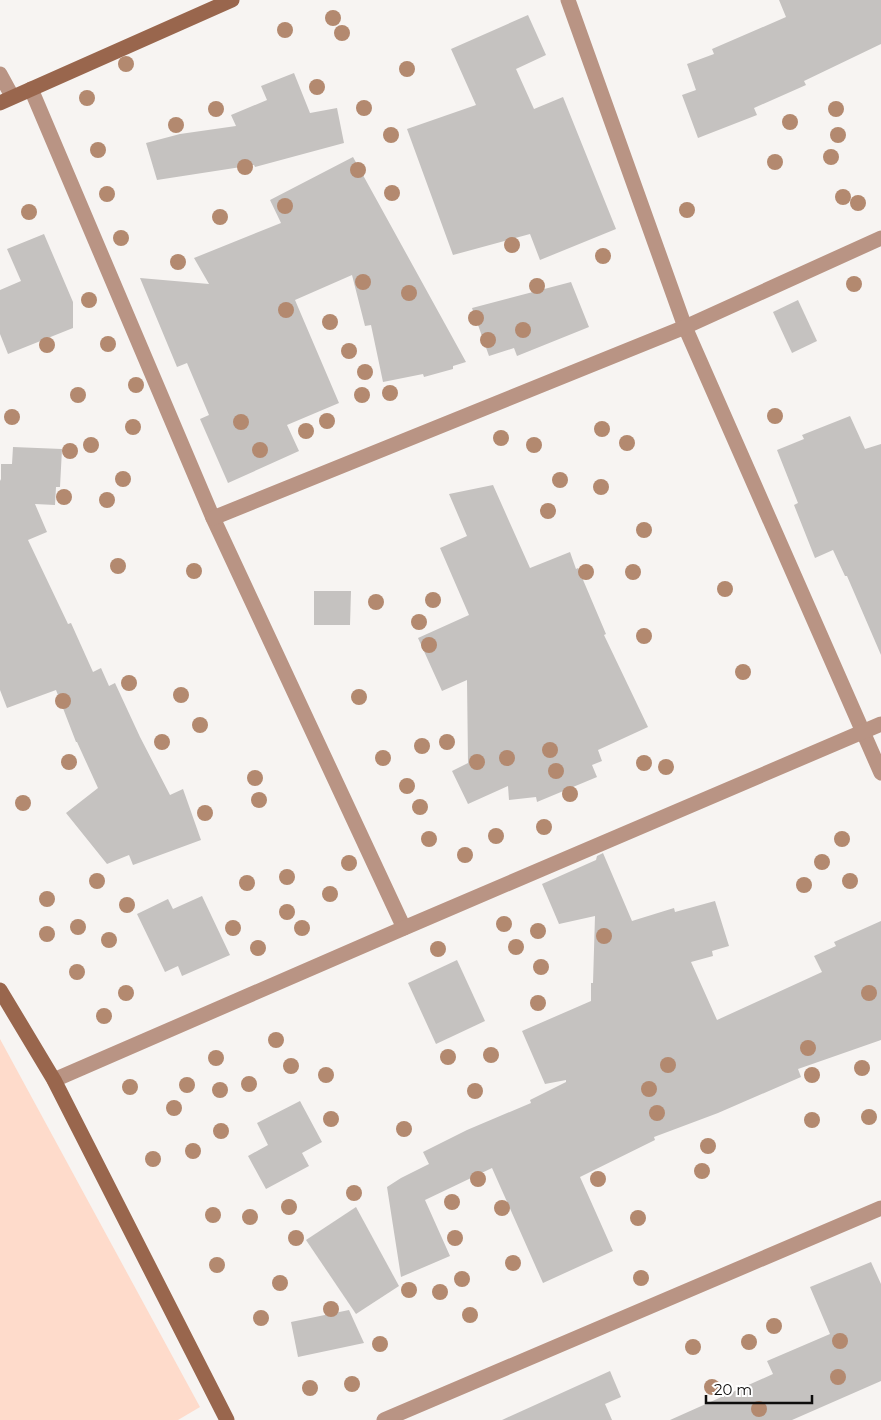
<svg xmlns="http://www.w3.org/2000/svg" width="881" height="1420" font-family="Montserrat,sans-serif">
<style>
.green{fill:#fedbcb}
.building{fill:#c5c2c0}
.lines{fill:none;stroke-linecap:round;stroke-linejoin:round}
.street{stroke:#b99484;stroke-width:15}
.secondary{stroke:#99664d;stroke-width:15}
.tree{fill:#b3896f}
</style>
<rect width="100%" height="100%" fill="#f7f4f2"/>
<path class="green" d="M0,1039L200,1407L178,1420H0Z"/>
<g class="building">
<path d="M779,0H881V44L804,81L806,85L754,108L757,115L698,138L682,95L696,90L687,64L714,54L712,49L786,17Z"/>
<path d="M528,15L546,55L516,69L534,109L563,97L616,229L540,260L530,234L453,255L407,129L476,105L451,49Z"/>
<path d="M294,73L310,113L337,108L344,143L255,167L254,165L157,180L146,143L180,134L236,126L231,115L267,100L261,86Z"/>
<path d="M353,157L466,362L453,366V369L424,377L423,374L383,382L371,325L365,326L352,275L295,300L339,403L287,425L299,451L228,483L200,419L209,415L187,363L177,367L140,278L209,284L194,258L281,223L270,200Z"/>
<path d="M44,234L73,302V328L8,354L0,334V290L21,281L7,249Z"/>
<path d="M571,282L589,327L517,356L514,348L489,356L472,308Z"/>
<path d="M798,300L817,341L792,353L773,312Z"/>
<path d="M850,416L865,449L881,444V655L847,576H845L833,550L815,558L794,505L798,503L777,450L804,439L802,435Z"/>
<path d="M13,447L62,449L60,487H56L55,505L35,504L47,532L28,540L68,624L71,623L93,672L101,668L109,686L115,683L140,737L170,795L183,789L201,840L133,865L129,855L107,864L66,813L98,788L77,742H76L56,690L7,708L0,690V479L1,481V464H12Z"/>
<path d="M493,485L530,568L570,552L576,569L578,568L606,634L604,635L648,727L598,750L602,761L592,765L597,777L537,802L536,797L509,800L508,786L468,804L452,771L468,763L467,680L442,691L418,638L469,615L440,548L467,536L449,494Z"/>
<path d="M314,591H351L350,625H314Z"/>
<path d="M603,853L632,921L674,908L675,912L715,901L729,946L712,951L713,956L691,962L717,1020L822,972L814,956L836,946L834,942L881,921V1040L798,1069L801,1077L718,1113L654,1137L655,1140L580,1177L613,1251L543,1283L492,1168L425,1200L450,1256L401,1277L387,1187L401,1178L429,1164L423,1152L467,1130L531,1103L530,1100L566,1082V1080L545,1084L522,1031L591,1001V983H593L595,916L559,924L542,884L596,860L597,856Z"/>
<path d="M202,896L230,955L182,976L178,966L165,972L137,914L168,899L173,909Z"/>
<path d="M457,960L485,1021L436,1044L408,983Z"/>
<path d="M300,1101L322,1142L302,1153L309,1166L266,1189L248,1156L268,1145L257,1123Z"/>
<path d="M356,1207L399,1286L356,1314L306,1240Z"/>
<path d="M871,1262L881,1284V1381L792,1420H670L773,1374L767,1361L830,1334L810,1287Z"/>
<path d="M349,1310L364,1343L298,1357L291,1322Z"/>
<path d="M610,1371L621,1397L605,1404L612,1420H502Z"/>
</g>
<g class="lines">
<g class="street">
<path d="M568,0L685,327L881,773"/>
<path d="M0,74L12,96"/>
<path d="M31,89L213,518L404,928"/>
<path d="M213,518L685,327L881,238"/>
<path d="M54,1080L404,928L881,724"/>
<path d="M384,1420L881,1208"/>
</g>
<g class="secondary">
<path d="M0,103L232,0"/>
<path d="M0,990L54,1080L227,1420"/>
</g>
</g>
<g class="tree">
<circle cx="333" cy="18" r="8"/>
<circle cx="285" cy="30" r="8"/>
<circle cx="342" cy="33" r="8"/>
<circle cx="126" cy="64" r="8"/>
<circle cx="407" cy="69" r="8"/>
<circle cx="317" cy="87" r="8"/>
<circle cx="87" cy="98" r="8"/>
<circle cx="364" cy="108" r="8"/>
<circle cx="216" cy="109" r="8"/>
<circle cx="836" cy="109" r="8"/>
<circle cx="790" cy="122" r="8"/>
<circle cx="176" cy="125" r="8"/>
<circle cx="391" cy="135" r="8"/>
<circle cx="838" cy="135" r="8"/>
<circle cx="98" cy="150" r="8"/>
<circle cx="831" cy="157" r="8"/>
<circle cx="775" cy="162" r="8"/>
<circle cx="245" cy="167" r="8"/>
<circle cx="358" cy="170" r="8"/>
<circle cx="392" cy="193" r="8"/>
<circle cx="107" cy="194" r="8"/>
<circle cx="843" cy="197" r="8"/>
<circle cx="858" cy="203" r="8"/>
<circle cx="285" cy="206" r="8"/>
<circle cx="687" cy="210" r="8"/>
<circle cx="29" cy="212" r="8"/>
<circle cx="220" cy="217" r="8"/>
<circle cx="121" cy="238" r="8"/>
<circle cx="512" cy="245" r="8"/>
<circle cx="603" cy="256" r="8"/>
<circle cx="178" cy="262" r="8"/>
<circle cx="363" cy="282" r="8"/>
<circle cx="854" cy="284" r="8"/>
<circle cx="537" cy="286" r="8"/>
<circle cx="409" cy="293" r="8"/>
<circle cx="89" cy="300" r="8"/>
<circle cx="286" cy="310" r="8"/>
<circle cx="476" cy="318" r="8"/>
<circle cx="330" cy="322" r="8"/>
<circle cx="523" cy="330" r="8"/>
<circle cx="488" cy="340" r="8"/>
<circle cx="108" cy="344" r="8"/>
<circle cx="47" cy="345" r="8"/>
<circle cx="349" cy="351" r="8"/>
<circle cx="365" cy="372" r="8"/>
<circle cx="136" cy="385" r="8"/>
<circle cx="390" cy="393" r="8"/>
<circle cx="78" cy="395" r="8"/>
<circle cx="362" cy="395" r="8"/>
<circle cx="775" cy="416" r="8"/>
<circle cx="12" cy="417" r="8"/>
<circle cx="327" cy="421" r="8"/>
<circle cx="241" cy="422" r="8"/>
<circle cx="133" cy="427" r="8"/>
<circle cx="602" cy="429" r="8"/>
<circle cx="306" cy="431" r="8"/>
<circle cx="501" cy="438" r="8"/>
<circle cx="627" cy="443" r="8"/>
<circle cx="91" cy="445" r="8"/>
<circle cx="534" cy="445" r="8"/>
<circle cx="260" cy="450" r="8"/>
<circle cx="70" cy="451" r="8"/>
<circle cx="123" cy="479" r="8"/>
<circle cx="560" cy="480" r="8"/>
<circle cx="601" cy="487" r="8"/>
<circle cx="64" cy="497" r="8"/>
<circle cx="107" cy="500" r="8"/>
<circle cx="548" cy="511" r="8"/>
<circle cx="644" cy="530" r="8"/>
<circle cx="118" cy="566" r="8"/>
<circle cx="194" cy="571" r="8"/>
<circle cx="586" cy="572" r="8"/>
<circle cx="633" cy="572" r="8"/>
<circle cx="725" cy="589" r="8"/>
<circle cx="433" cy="600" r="8"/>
<circle cx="376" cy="602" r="8"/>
<circle cx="419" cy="622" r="8"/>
<circle cx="644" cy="636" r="8"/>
<circle cx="429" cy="645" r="8"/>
<circle cx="743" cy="672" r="8"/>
<circle cx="129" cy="683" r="8"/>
<circle cx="181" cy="695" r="8"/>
<circle cx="359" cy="697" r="8"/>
<circle cx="63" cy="701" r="8"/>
<circle cx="200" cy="725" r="8"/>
<circle cx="162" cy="742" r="8"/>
<circle cx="447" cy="742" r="8"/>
<circle cx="422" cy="746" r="8"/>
<circle cx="550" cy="750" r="8"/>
<circle cx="383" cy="758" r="8"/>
<circle cx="507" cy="758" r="8"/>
<circle cx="69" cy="762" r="8"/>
<circle cx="477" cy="762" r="8"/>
<circle cx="644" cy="763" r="8"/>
<circle cx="666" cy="767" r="8"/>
<circle cx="556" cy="771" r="8"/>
<circle cx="255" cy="778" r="8"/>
<circle cx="407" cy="786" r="8"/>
<circle cx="570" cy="794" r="8"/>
<circle cx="259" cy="800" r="8"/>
<circle cx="23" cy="803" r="8"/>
<circle cx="420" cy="807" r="8"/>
<circle cx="205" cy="813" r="8"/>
<circle cx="544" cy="827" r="8"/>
<circle cx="496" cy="836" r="8"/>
<circle cx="429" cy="839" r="8"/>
<circle cx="842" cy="839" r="8"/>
<circle cx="465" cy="855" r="8"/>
<circle cx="822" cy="862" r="8"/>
<circle cx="349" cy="863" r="8"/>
<circle cx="287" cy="877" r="8"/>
<circle cx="97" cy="881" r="8"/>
<circle cx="850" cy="881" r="8"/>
<circle cx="247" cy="883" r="8"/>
<circle cx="804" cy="885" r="8"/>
<circle cx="330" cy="894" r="8"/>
<circle cx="47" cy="899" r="8"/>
<circle cx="127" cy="905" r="8"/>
<circle cx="287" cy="912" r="8"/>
<circle cx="504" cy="924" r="8"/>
<circle cx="78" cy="927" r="8"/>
<circle cx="233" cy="928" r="8"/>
<circle cx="302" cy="928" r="8"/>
<circle cx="538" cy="931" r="8"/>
<circle cx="47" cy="934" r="8"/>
<circle cx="604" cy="936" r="8"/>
<circle cx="109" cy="940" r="8"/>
<circle cx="516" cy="947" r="8"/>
<circle cx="258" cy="948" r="8"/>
<circle cx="438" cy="949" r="8"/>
<circle cx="541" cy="967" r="8"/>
<circle cx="77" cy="972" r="8"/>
<circle cx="126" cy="993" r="8"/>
<circle cx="869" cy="993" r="8"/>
<circle cx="538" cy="1003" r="8"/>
<circle cx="104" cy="1016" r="8"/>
<circle cx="276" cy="1040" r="8"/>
<circle cx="808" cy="1048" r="8"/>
<circle cx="491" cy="1055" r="8"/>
<circle cx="448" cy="1057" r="8"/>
<circle cx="216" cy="1058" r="8"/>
<circle cx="668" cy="1065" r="8"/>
<circle cx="291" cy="1066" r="8"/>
<circle cx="862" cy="1068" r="8"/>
<circle cx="326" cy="1075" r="8"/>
<circle cx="812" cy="1075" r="8"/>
<circle cx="249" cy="1084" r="8"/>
<circle cx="187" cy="1085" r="8"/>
<circle cx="130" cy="1087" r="8"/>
<circle cx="649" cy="1089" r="8"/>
<circle cx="220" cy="1090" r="8"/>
<circle cx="475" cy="1091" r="8"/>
<circle cx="174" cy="1108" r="8"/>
<circle cx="657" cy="1113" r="8"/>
<circle cx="869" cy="1117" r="8"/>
<circle cx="331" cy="1119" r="8"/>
<circle cx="812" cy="1120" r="8"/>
<circle cx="404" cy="1129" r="8"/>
<circle cx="221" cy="1131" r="8"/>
<circle cx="708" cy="1146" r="8"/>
<circle cx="193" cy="1151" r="8"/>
<circle cx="153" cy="1159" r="8"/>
<circle cx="702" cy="1171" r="8"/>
<circle cx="478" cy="1179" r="8"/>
<circle cx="598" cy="1179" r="8"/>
<circle cx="354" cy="1193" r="8"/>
<circle cx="452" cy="1202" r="8"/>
<circle cx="289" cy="1207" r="8"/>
<circle cx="502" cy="1208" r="8"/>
<circle cx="213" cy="1215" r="8"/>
<circle cx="250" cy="1217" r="8"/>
<circle cx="638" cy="1218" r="8"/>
<circle cx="296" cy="1238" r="8"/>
<circle cx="455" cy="1238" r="8"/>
<circle cx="513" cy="1263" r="8"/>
<circle cx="217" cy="1265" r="8"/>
<circle cx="641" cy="1278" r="8"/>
<circle cx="462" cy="1279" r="8"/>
<circle cx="280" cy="1283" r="8"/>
<circle cx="409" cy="1290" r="8"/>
<circle cx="440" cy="1292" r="8"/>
<circle cx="331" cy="1309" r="8"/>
<circle cx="470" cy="1315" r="8"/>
<circle cx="261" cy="1318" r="8"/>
<circle cx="774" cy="1326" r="8"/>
<circle cx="840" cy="1341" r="8"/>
<circle cx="749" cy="1342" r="8"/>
<circle cx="380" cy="1344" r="8"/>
<circle cx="693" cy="1347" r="8"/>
<circle cx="838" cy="1377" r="8"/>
<circle cx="352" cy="1384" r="8"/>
<circle cx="712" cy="1387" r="8"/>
<circle cx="310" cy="1388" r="8"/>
<circle cx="759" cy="1409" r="8"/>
</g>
<path d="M706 1395v8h106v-8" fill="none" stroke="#0e0d0c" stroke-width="2.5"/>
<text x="714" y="1395" font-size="15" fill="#0e0d0c" stroke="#ffffff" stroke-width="4" paint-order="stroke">20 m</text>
</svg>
